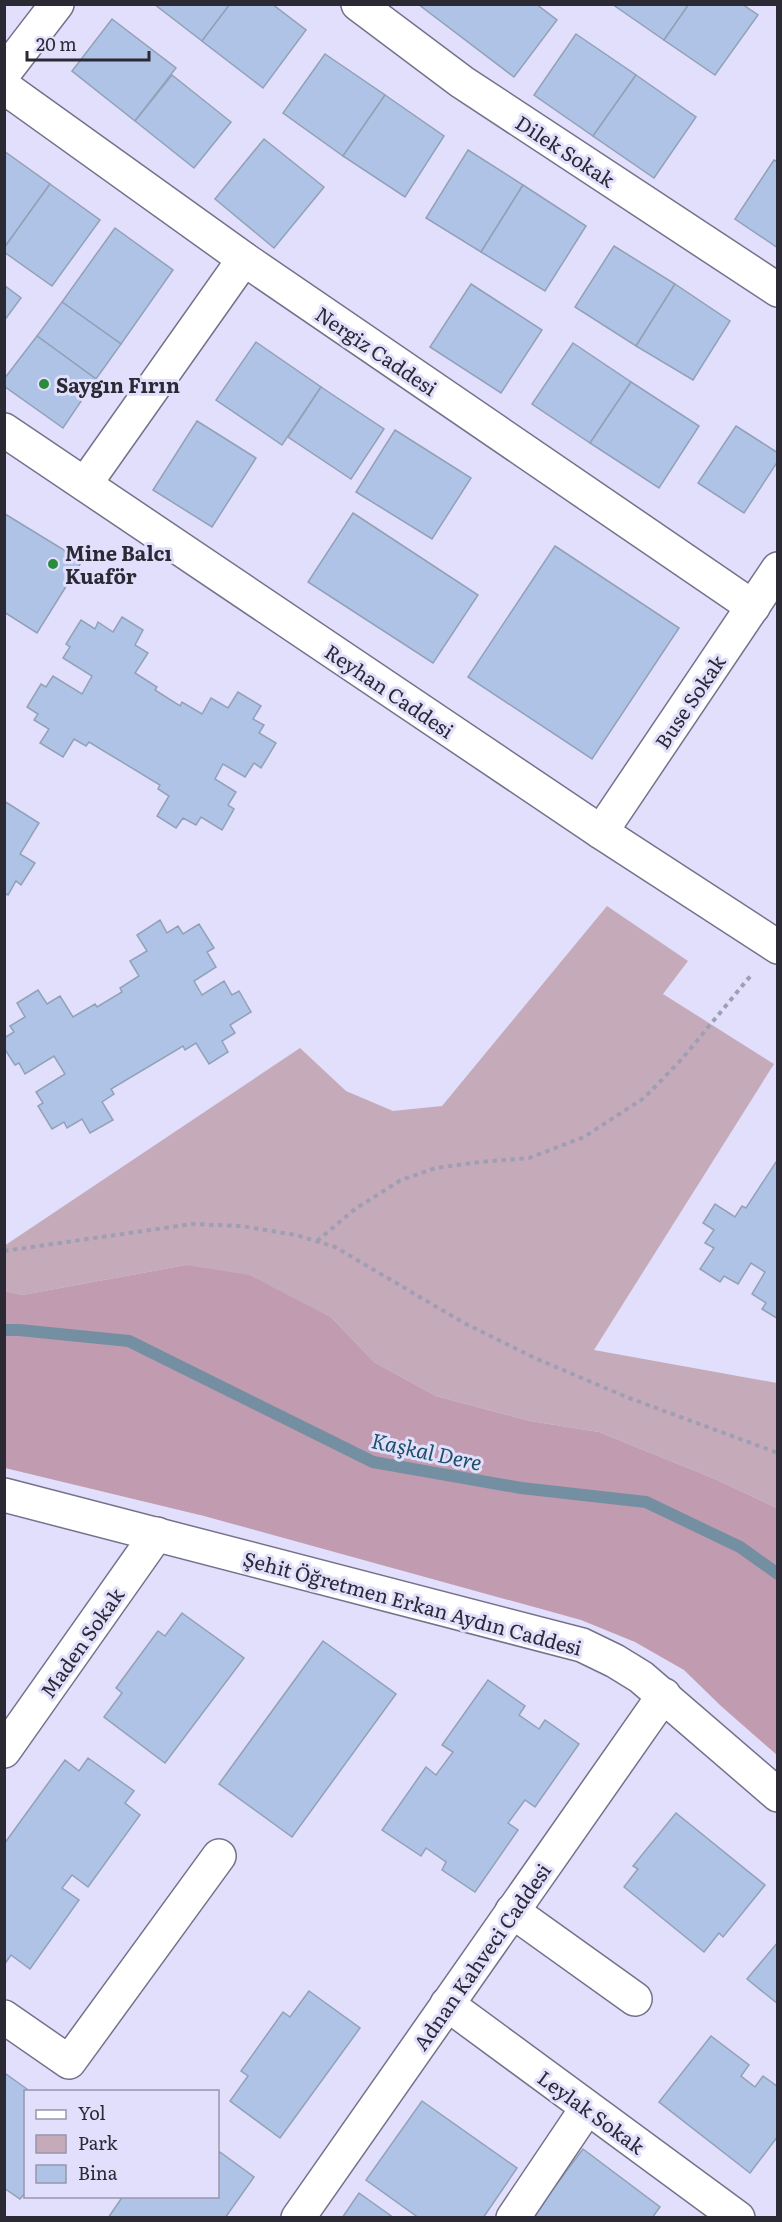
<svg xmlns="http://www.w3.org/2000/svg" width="782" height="2222" font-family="Literata,serif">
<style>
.green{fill:#c5abb9}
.forest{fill:#c19bb0}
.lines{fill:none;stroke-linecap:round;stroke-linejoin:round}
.stream{stroke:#748fa2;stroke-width:12}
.building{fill:#aec3e5;stroke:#92a1b8;stroke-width:1.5}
.minor-casing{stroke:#74728b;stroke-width:36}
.path{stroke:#9f9eb4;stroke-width:4;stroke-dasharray:4.5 4.5;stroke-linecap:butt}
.minor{stroke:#fff;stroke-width:33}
.poi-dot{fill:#2b8b3d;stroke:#e1dffb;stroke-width:2}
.labels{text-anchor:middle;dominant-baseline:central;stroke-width:6;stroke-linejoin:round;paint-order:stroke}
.street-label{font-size:20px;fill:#2a2934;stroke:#e1dffb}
.poi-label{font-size:20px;font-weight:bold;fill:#2a2934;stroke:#e1dffb;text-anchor:start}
.water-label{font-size:21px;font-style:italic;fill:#1b4f66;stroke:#e1dffb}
</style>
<rect width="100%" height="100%" fill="#e1dffb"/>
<path class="green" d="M607,906L688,961L663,994L774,1064L594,1350L777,1383V1508L715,1479L599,1432L530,1421L436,1396L374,1362L332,1318L186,1265L22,1295L5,1291L4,1246L300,1048L346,1091L393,1111L442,1106Z"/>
<path class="forest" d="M186,1265L249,1275L332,1318L374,1362L436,1396L530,1421L599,1432L715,1479L777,1508V1755L721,1706L684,1670L635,1642L581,1620L204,1516L5,1468V1291L22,1295Z"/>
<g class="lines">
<path class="stream" d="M4,1330H19L129,1341L373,1462L521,1488L646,1502L740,1547L778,1574"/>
</g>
<g class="building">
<path d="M154,4H230L202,41Z"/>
<path d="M230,4H272L306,30L263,88L202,41Z"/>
<path d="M418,4H536L557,20L514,77Z"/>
<path d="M612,4H689L664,40Z"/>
<path d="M689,4H742L758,15L715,75L664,40Z"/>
<path d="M112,19L176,68L135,121L72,71Z"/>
<path d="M576,34L636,75L593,136L534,95Z"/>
<path d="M325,54L385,95L343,156L283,113Z"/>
<path d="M172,75L231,122L194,168L135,121Z"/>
<path d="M636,75L696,117L654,178L593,136Z"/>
<path d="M385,95L444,136L405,197L343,156Z"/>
<path d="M264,139L324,187L274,248L215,199Z"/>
<path d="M468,150L523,185L481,252L426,218Z"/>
<path d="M4,151L50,184L4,248Z"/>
<path d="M774,160L778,162V248L735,219Z"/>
<path d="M50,184L100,220L52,286L4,252V248Z"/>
<path d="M523,185L586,226L545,291L481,252Z"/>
<path d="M115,228L173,270L121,344L62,302Z"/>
<path d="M614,246L675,284L636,346L575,307Z"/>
<path d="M471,284L542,330L501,393L430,347Z"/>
<path d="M675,284L730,321L693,380L636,346Z"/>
<path d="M4,285L21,298L4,321Z"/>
<path d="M62,302L121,344L96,379L37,336Z"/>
<path d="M37,336L96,379L63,428L4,386V379Z"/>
<path d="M256,342L321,387L282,445L216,400Z"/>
<path d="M573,343L631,382L590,443L532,404Z"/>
<path d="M631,382L699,426L659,488L590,443Z"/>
<path d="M321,387L384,429L351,479L288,437Z"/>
<path d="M197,421L256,458L212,527L153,490Z"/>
<path d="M736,426L778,453V461L744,513L698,483Z"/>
<path d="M395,430L471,478L432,539L356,492Z"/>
<path d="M353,513L478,595L433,663L308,582Z"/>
<path d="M5,514L82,561L37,633L4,612Z"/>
<path d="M555,546L679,628L592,759L468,677Z"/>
<path d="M122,617L143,630L135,645L148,653L135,673L157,687L155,690L180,706L182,702L202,714L211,698L228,708L238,692L261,706L253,719L264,725L259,733L276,743L261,768L254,763L245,777L223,764L215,779L236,792L228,805L234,809L222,830L201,817L196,825L183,818L176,828L157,816L169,796L158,789L160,785L89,742L86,746L74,739L63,757L40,743L49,729L34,720L38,714L27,707L41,684L46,687L53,676L82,694L92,676L63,658L70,647L66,644L81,620L95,629L98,622L113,632Z"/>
<path d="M4,801L39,823L20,854L35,863L21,885L16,881L8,895L4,893Z"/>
<path d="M160,920L167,933L178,926L183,934L199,924L214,948L207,952L216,967L194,981L202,995L224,981L232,995L239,991L251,1012L230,1025L235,1033L222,1041L228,1052L209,1064L196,1043L185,1050L183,1046L111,1089L114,1094L102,1102L113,1120L90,1133L82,1119L67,1128L64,1122L52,1129L38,1106L43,1103L36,1092L65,1074L54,1056L25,1074L19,1063L15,1065L4,1048V1038L14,1032L10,1026L25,1017L17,1003L38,990L47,1004L60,996L73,1017L95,1004L97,1007L122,992L120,988L139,976L130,961L147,951L137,935Z"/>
<path d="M778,1159V1319L762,1309L766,1303L752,1294L765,1272L751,1263L738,1284L724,1276L720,1282L700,1269L714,1248L705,1243L714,1230L703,1223L715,1204L735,1217L742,1206L746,1208Z"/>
<path d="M182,1613L244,1658L165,1763L104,1717L122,1693L116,1688L158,1631L165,1636Z"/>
<path d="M323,1641L396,1694L292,1837L219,1784Z"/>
<path d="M488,1680L525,1706L519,1715L539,1729L545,1720L579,1744L535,1807L525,1800L508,1823L518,1830L475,1892L442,1870L446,1862L426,1848L421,1856L382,1830L426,1767L436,1775L453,1752L442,1745Z"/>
<path d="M88,1758L134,1791L125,1803L140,1815L88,1887L72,1875L62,1888L79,1900L30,1969L11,1955L4,1965V1844L65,1760L79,1771Z"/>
<path d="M676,1813L765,1885L723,1937L719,1933L704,1952L624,1887L638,1869L633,1866Z"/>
<path d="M778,1942V2004L747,1979Z"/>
<path d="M309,1991L360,2028L280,2138L230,2101L248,2076L241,2071L283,2012L290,2017Z"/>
<path d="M711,2036L749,2065L741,2076L755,2087L763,2076L778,2087V2136L750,2173L659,2102Z"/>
<path d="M6,2074L31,2092H26V2192L20,2199L4,2188V2076Z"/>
<path d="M422,2101L517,2168L483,2218H419L366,2180Z"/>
<path d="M583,2149L660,2207L652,2218H531Z"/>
<path d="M220,2152L254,2177L225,2218H108L123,2196H218V2155Z"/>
<path d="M359,2193L394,2218H342Z"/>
</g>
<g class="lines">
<g class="minor-casing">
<g id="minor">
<path d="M358,4L462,82L778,290"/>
<path d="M4,73L57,4"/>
<path d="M4,87L244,259L753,607"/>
<path d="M4,430L601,832L778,947"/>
<path d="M85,484L244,259"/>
<path d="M601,832L778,569"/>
<path d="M4,1495L582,1645L615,1661L641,1677L778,1795"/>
<path d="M4,1751L157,1534"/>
<path d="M512,1911L635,1999"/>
<path d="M447,2004L738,2218"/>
<path d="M4,2017L69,2062L219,1856"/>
<path d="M298,2218L664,1695"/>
<path d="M513,2218L587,2108"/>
</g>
</g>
<g class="path">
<path d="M317,1241L355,1209L401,1180L436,1168L480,1162L529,1158L584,1137L644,1098L682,1059L752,974"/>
<path d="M4,1251L192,1224L241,1226L296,1235L335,1247L464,1323L537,1359L629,1398L778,1453"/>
</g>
<use href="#minor" class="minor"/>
</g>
<g class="poi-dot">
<circle cx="44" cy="384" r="6"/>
<circle cx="53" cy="564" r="6"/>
</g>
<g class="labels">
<g class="street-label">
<text transform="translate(566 150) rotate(33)">Dilek Sokak</text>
<text transform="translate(377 350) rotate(34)">Nergiz Caddesi</text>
<text transform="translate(390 690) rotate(34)">Reyhan Caddesi</text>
<text transform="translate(689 701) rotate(-56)">Buse Sokak</text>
<text transform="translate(413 1602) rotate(15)">Şehit Öğretmen Erkan Aydın Caddesi</text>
<text transform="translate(81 1642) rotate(-55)">Maden Sokak</text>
<text transform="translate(481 1956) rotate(-55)">Adnan Kahveci Caddesi</text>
<text transform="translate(592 2111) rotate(36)">Leylak Sokak</text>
</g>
<g class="poi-label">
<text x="56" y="384">Saygın Fırın</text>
<text x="65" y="552">Mine Balcı<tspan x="65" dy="23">Kuaför</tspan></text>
</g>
<g class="water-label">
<text transform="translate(427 1450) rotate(12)">Kaşkal Dere</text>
</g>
</g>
<rect width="782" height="2222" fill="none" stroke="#2a2934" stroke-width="12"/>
<rect x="24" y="2090" width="195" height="108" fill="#e1dffb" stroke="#9896ab" stroke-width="1.5"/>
<rect x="36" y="2110" width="30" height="9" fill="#ffffff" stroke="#9896ab" stroke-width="1.5"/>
<text x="78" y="2120" font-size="18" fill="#2a2934">Yol</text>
<rect x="36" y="2135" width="30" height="18" fill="#c5abb9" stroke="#9896ab" stroke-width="1.5"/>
<text x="78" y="2150" font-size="18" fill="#2a2934">Park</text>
<rect x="36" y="2165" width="30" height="18" fill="#aec3e5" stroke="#9896ab" stroke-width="1.5"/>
<text x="78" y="2180" font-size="18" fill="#2a2934">Bina</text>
<path d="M27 51v9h122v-9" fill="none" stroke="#2a2934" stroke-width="3"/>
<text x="36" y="51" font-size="18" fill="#2a2934" stroke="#e1dffb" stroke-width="4.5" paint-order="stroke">20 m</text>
</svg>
